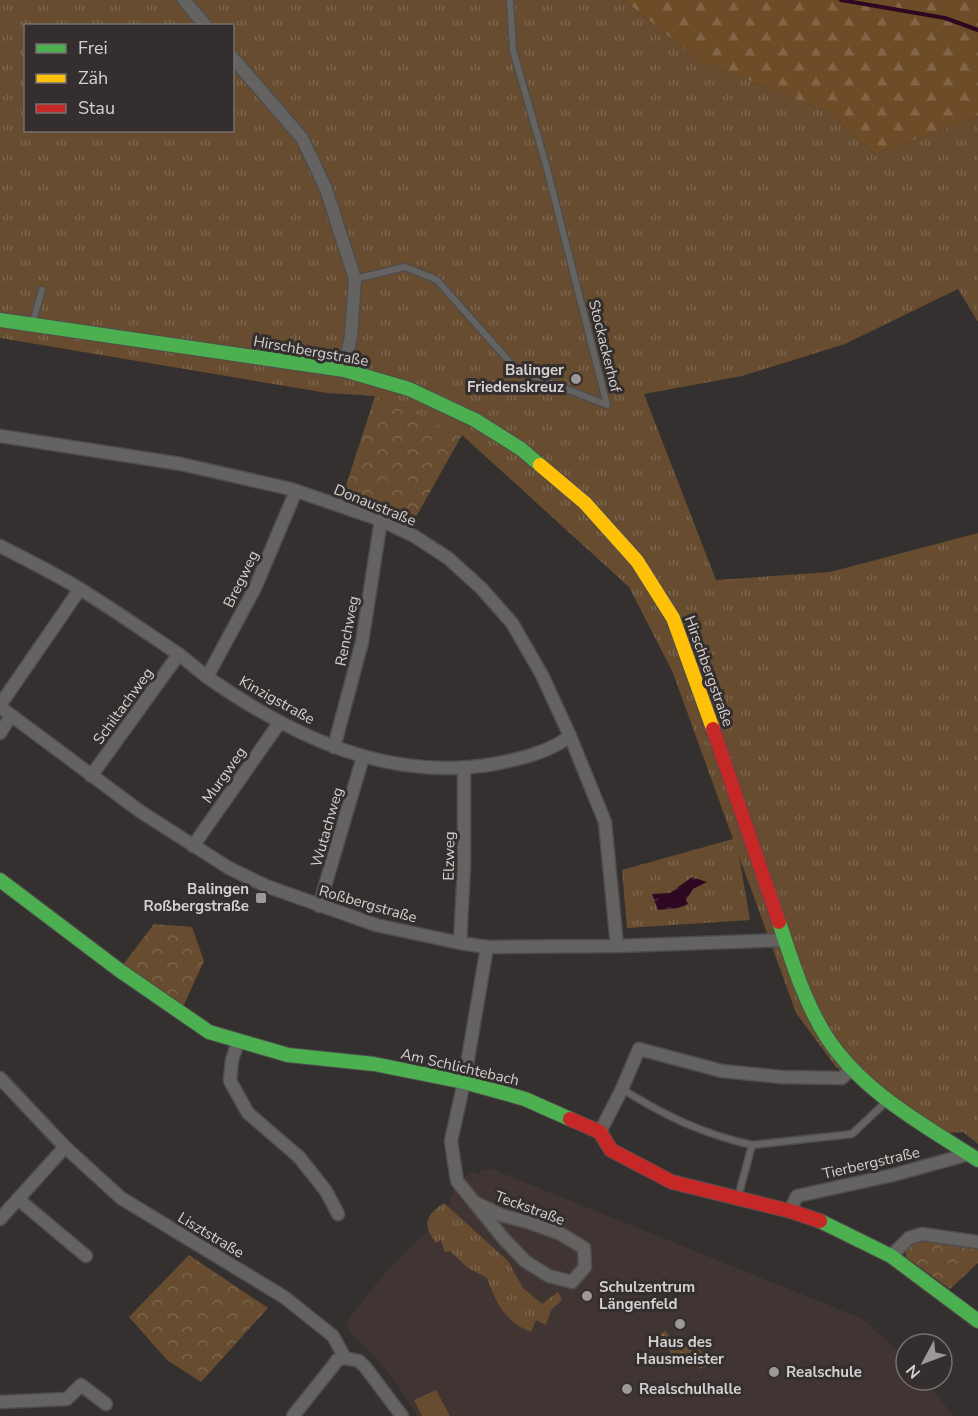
<svg xmlns="http://www.w3.org/2000/svg" width="978" height="1416" font-family="'Nunito Sans',sans-serif">
<style>
.built{fill:#413534}
.grass{fill:url(#grass-tufts);fill-rule:evenodd}
.forest{fill:url(#forest-firs)}
.park{fill:url(#park-crowns)}
.garden{fill:url(#garden-dots)}
.pitch{fill:#674c30}
.water{fill:url(#water-ripples)}
.lines{fill:none;stroke-linecap:round;stroke-linejoin:round}
.stream{stroke:#2e0821;stroke-width:4}
.lane-casing{stroke:#4f4d4c;stroke-width:9}
.street-casing{stroke:#4f4d4c;stroke-width:15}
.fast-casing{stroke:#4f4d4c;stroke-width:16}
.slow-casing{stroke:#4f4d4c;stroke-width:16}
.jam-casing{stroke:#4f4d4c;stroke-width:16}
.lane{stroke:#656362;stroke-width:6}
.street{stroke:#656362;stroke-width:12}
.fast{stroke:#4caf50;stroke-width:14}
.slow{stroke:#ffc107;stroke-width:14}
.jam{stroke:#c62828;stroke-width:14}
.poi-dot{fill:#9c9998;stroke:#342f2e;stroke-width:2}
.labels{text-anchor:middle;dominant-baseline:central;stroke-width:6;stroke-linejoin:round;paint-order:stroke}
.street-label{font-size:15px;fill:#d4d1d0;stroke:#342f2e}
.poi-label{font-size:15px;font-weight:bold;fill:#d4d1d0;stroke:#342f2e;text-anchor:start}
</style>
<defs>
<pattern id="grass-tufts" width="24" height="20" patternUnits="userSpaceOnUse" patternTransform="scale(1.5)"><rect width="24" height="20" fill="#674c30"/><path d="M3 7l-1-3M5 7V3M7 7l1-3M15 17l-1-3M17 17v-4M19 17l1-3" fill="none" stroke="#7c654d"/></pattern>
<pattern id="forest-firs" width="22" height="20" patternUnits="userSpaceOnUse" patternTransform="scale(1.5)"><rect width="22" height="20" fill="#6e4c28"/><path d="M5 1l3.5 6h-7zM16 11l3.5 6h-7z" fill="#826546"/></pattern>
<pattern id="park-crowns" width="20" height="18" patternUnits="userSpaceOnUse" patternTransform="scale(1.5)"><rect width="20" height="18" fill="#674c30"/><path d="M2 6a3 3 0 1 1 6 0M12 15a3 3 0 1 1 6 0" fill="none" stroke="#7c654d"/></pattern>
<pattern id="garden-dots" width="8" height="8" patternUnits="userSpaceOnUse" patternTransform="scale(1.5)"><rect width="8" height="8" fill="#674c30"/><path d="M2 2h.1M6 6h.1" fill="none" stroke="#7c654d" stroke-width="1.8" stroke-linecap="round"/></pattern>
<pattern id="water-ripples" width="26" height="14" patternUnits="userSpaceOnUse" patternTransform="scale(1.5)"><rect width="26" height="14" fill="#2e0821"/><path d="M2 4q2-2 4 0t4 0M15 11q2-2 4 0t4 0" fill="none" stroke="#4b2b40"/></pattern>
</defs>
<rect width="100%" height="100%" fill="#33302f"/>
<path class="built" d="M482,1169H492L863,1319L906,1359V1380H926L953,1416H417L394,1380L370,1351L350,1333L347,1321L384,1274L443,1215L451,1202V1196L465,1176L472,1172L479,1175Z"/>
<g class="grass">
<path d="M0,0H624L698,60L826,111L875,154L978,117V322L958,289L845,344L742,376L644,394L716,580L830,572L978,533V1144L963,1132L929,1134L836,1067L796,1013L739,856L750,920L627,928L622,870L733,839L673,673L629,587L462,435L375,396L327,393L0,338ZM26,26H232V130H26Z"/>
<path d="M444,1203L508,1261L523,1288L542,1304L558,1292L562,1300L551,1310L546,1325L536,1320L531,1332C505,1322 496,1303 487,1278L468,1268L450,1251L445,1252L441,1240L436,1243C422,1224 425,1216 444,1203Z"/>
</g>
<path class="forest" d="M624,0H978V117L875,154L826,111L698,60Z"/>
<g class="park">
<path d="M375,396L462,435L412,524L343,495Z"/>
<path d="M154,924L192,927L204,961L181,1011L119,970Z"/>
<path d="M922,1238L978,1247V1263L950,1289L906,1257L905,1248L913,1241Z"/>
<path d="M189,1255L268,1308L201,1382L167,1360L129,1317Z"/>
</g>
<path class="garden" d="M666,1331L675,1347L694,1337L709,1365L700,1369L692,1354L676,1363L660,1334Z"/>
<path class="pitch" d="M436,1390L450,1416H422L414,1400Z"/>
<path class="water" d="M692,877L707,882L693,889L686,900L688,904L678,908L658,910L652,894L670,893Z"/>
<g class="lines">
<path class="stream" d="M841,0L945,18L978,30"/>
<g class="lane-casing">
<g id="lane">
<path d="M355,279L405,267L437,280L516,369L607,405L546,165L513,50L510,0"/>
<path d="M32,324L42,290"/>
<path d="M622,1089C665,1116 703,1134 752,1145"/>
<path d="M738,1197L752,1145L852,1134L887,1101"/>
</g>
</g>
<g class="street-casing">
<g id="street">
<path d="M184,0L206,26"/>
<path d="M232,57L302,138L326,189L355,279L351,336L344,370"/>
<path d="M0,436L181,464L291,489L381,520L414,536L448,558L482,589L512,623L542,675L570,736L605,822L617,946"/>
<path d="M0,546C27,560 54,573 80,589C111,608 141,629 171,649C184,657 195,668 207,677C293,737 388,782 494,764C520,759 550,752 570,736"/>
<path d="M207,677L255,588L296,491"/>
<path d="M0,705L80,589"/>
<path d="M0,707L141,812L229,868L266,886L376,925L460,943L487,947L617,946L784,940"/>
<path d="M0,733L11,716"/>
<path d="M334,747L362,642L381,520"/>
<path d="M91,776L179,654"/>
<path d="M193,846L280,722"/>
<path d="M319,906L363,757"/>
<path d="M460,943L464,866V769"/>
<path d="M238,1042L232,1060L230,1081L248,1113L299,1157L326,1191L338,1214"/>
<path d="M0,1078L65,1147L121,1198L284,1297L333,1336L345,1358"/>
<path d="M600,1132L622,1089L639,1049L722,1071L781,1077L842,1078L852,1068"/>
<path d="M18,1199L86,1256"/>
<path d="M476,1203L501,1215L531,1223L561,1234L584,1248L585,1267L572,1282L549,1276L525,1261L503,1238L457,1181L451,1141L464,1082L487,947"/>
<path d="M790,1211L797,1196L893,1175L969,1154"/>
<path d="M0,1219L65,1147"/>
<path d="M891,1256L909,1238L922,1234L978,1242"/>
<path d="M345,1358L359,1361L366,1368L402,1416"/>
<path d="M0,1402L67,1399L81,1385L106,1404"/>
<path d="M293,1416L333,1366L337,1360L345,1358"/>
</g>
</g>
<g class="fast-casing">
<g id="fast">
<path d="M0,320L344,370L409,389L475,420L521,449L540,465"/>
<path d="M0,880L119,970L209,1032L288,1055L374,1064L464,1082L525,1099L570,1119"/>
<path d="M779,922C792,961 804,1001 826,1036C862,1092 924,1125 978,1160"/>
<path d="M820,1221L891,1256L978,1321"/>
</g>
</g>
<g class="slow-casing">
<path id="slow" d="M540,465L585,503L637,561L673,618L713,729"/>
</g>
<g class="jam-casing">
<g id="jam">
<path d="M713,729L779,922"/>
<path d="M570,1119L600,1132L611,1150L672,1182L790,1211L820,1221"/>
</g>
</g>
<use href="#lane" class="lane"/>
<use href="#street" class="street"/>
<use href="#fast" class="fast"/>
<use href="#slow" class="slow"/>
<use href="#jam" class="jam"/>
</g>
<g class="poi-dot">
<circle cx="576" cy="379" r="6"/>
<rect x="255" y="892" width="12" height="12" rx="3"/>
<circle cx="587" cy="1296" r="6"/>
<circle cx="680" cy="1324" r="6"/>
<circle cx="774" cy="1372" r="6"/>
<circle cx="627" cy="1389" r="6"/>
</g>
<g class="labels">
<g class="street-label">
<text transform="translate(605 346) rotate(76)">Stockackerhof</text>
<text transform="translate(311 351) rotate(10)">Hirschbergstraße</text>
<text transform="translate(375 505) rotate(22)">Donaustraße</text>
<text transform="translate(241 579) rotate(-64)">Bregweg</text>
<text transform="translate(347 631) rotate(-79)">Renchweg</text>
<text transform="translate(709 671) rotate(70)">Hirschbergstraße</text>
<text transform="translate(277 700) rotate(29)">Kinzigstraße</text>
<text transform="translate(123 706) rotate(-54)">Schiltachweg</text>
<text transform="translate(224 775) rotate(-55)">Murgweg</text>
<text transform="translate(327 827) rotate(-74)">Wutachweg</text>
<text transform="translate(449 856) rotate(-89)">Elzweg</text>
<text transform="translate(368 904) rotate(16)">Roßbergstraße</text>
<text transform="translate(460 1067) rotate(13)">Am Schlichtebach</text>
<text transform="translate(871 1163) rotate(-13)">Tierbergstraße</text>
<text transform="translate(530 1208) rotate(20)">Teckstraße</text>
<text transform="translate(211 1235) rotate(31)">Lisztstraße</text>
</g>
<g class="poi-label">
<text x="564" y="370" text-anchor="end">Balinger<tspan x="564" dy="17">Friedenskreuz</tspan></text>
<text x="249" y="889" text-anchor="end">Balingen<tspan x="249" dy="17">Roßbergstraße</tspan></text>
<text x="599" y="1287">Schulzentrum<tspan x="599" dy="17">Längenfeld</tspan></text>
<text x="680" y="1342" text-anchor="middle">Haus des<tspan x="680" dy="17">Hausmeister</tspan></text>
<text x="786" y="1372">Realschule</text>
<text x="639" y="1389">Realschulhalle</text>
</g>
</g>
<rect x="24" y="24" width="210" height="108" fill="#342f2e" stroke="#74706f" stroke-width="1.5"/>
<rect x="36" y="44" width="30" height="9" fill="#4caf50" stroke="#74706f" stroke-width="1.5"/>
<text x="78" y="54" font-size="18" fill="#d4d1d0">Frei</text>
<rect x="36" y="74" width="30" height="9" fill="#ffc107" stroke="#74706f" stroke-width="1.5"/>
<text x="78" y="84" font-size="18" fill="#d4d1d0">Zäh</text>
<rect x="36" y="104" width="30" height="9" fill="#c62828" stroke="#74706f" stroke-width="1.5"/>
<text x="78" y="114" font-size="18" fill="#d4d1d0">Stau</text>
<g transform="translate(924 1362) rotate(229)"><circle r="28" fill="#342f2e" stroke="#74706f" stroke-width="1.5"/>
<path d="M0-4.5L10 22L0 15L-10 22Z" fill="#9c9998"/>
<text y="-9" font-size="16" font-weight="bold" text-anchor="middle" fill="#d4d1d0">N</text>
</g>
</svg>
